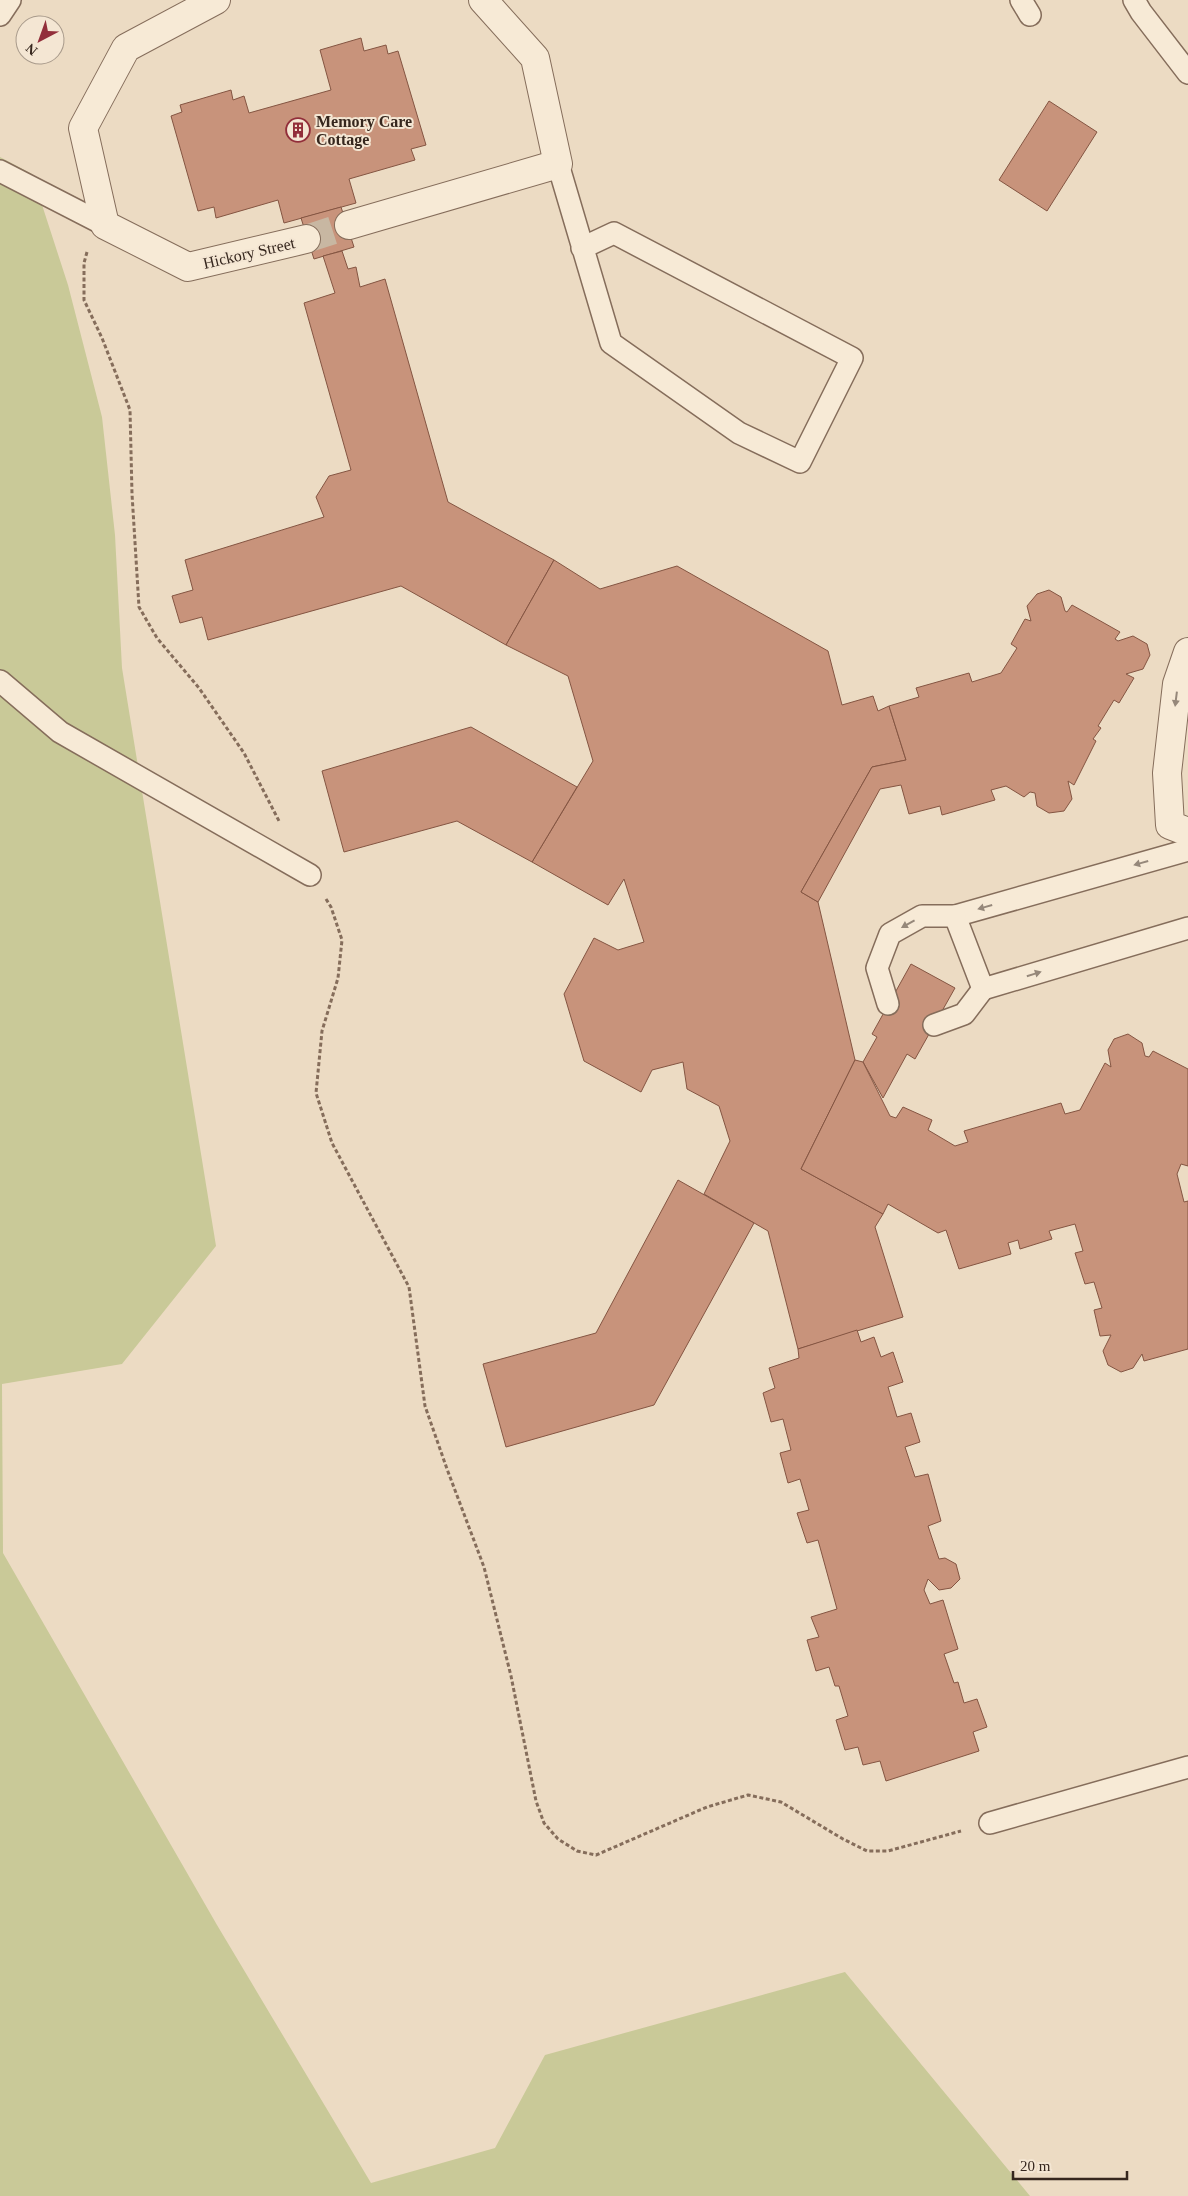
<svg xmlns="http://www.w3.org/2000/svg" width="1188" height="2196" font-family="Georgia,serif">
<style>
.green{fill:#c9c998}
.building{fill:#c8937b;stroke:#845542}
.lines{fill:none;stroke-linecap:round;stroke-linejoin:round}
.minor-tunnel{stroke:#c8b7a2;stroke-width:28;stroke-dasharray:28 14;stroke-linecap:butt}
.service-casing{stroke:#856d5b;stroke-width:24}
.minor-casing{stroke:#856d5b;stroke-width:30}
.path{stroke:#856d5b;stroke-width:3;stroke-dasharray:4 2.5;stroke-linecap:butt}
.service{stroke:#f7ead6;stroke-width:21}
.minor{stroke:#f7ead6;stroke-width:28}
.oneway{fill:#96887a}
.labels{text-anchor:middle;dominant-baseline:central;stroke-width:4;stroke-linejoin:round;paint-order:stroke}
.poi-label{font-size:16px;font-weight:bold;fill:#36271e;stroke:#f4e6d3;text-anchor:start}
.street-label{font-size:16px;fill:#36271e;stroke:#f4e6d3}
</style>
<rect width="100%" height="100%" fill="#ecdbc3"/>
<path class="green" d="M0,157L32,174L68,285L102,417L115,535L122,668L216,1246L122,1364L2,1384L3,1553L217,1925L371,2183L495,2148L545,2055L845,1972L1030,2196H0Z"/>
<g class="building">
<path d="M361,38L364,51L386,45L388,54L398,51L426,145L411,149L415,160L349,179L356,203L284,223L278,200L216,218L214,207L198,211L171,116L182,112L180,105L231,90L233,100L244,96L249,113L331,90L320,50Z"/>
<path d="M1049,101L1097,132L1047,211L999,180Z"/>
<path d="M341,207L354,247L314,259L301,218Z"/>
<path d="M342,251L348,269L356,267L360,287L385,279L448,502L554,560L506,645L401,586L208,640L202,617L180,623L172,596L193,590L185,560L324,517L316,497L329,476L351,470L304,303L335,293L323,256Z"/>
<path d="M554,560L600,589L677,566L828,651L842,705L873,696L878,711L889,706L906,760L872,767L801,892L818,902L855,1060L801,1169L883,1214L875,1227L903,1317L798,1349L768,1231L704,1194L730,1141L719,1106L687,1089L683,1062L652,1070L641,1092L584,1061L564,994L594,938L618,950L644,942L624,879L608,905L532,862L593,761L568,676L506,645Z"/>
<path d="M1049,590L1061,597L1065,611L1067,612L1072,605L1120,632L1115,639L1118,641L1133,636L1147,644L1150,655L1143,669L1126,674L1134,678L1119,703L1114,700L1098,726L1101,728L1093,739L1096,741L1074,785L1068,781L1072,799L1064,811L1049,813L1037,806L1035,793L1030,792L1024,797L1006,786L991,790L995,800L942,815L940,806L909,814L901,785L880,789L818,902L801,892L872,767L906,760L889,706L919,697L916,688L969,673L972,682L1001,673L1017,648L1011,644L1025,619L1031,621L1027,606L1037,594Z"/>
<path d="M471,727L577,787L532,862L457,821L344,852L322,771Z"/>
<path d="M911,964L955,988L915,1059L907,1054L883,1098L863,1062L877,1037L872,1034Z"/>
<path d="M1128,1034L1142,1043L1145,1056L1149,1057L1153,1051L1188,1069V1166L1181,1164L1177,1174L1184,1202L1188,1201V1349L1144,1361L1142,1354L1133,1368L1121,1372L1108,1365L1103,1351L1111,1335L1100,1336L1094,1310L1102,1308L1094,1282L1085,1284L1075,1253L1083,1251L1075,1224L1049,1231L1052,1239L1020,1249L1018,1240L1008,1243L1011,1254L959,1269L946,1230L938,1233L888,1204L883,1214L801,1169L855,1060L863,1062L890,1116L896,1118L903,1107L932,1120L928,1130L955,1146L968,1142L964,1131L1061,1103L1065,1114L1080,1110L1105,1063L1111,1067L1108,1050L1114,1039Z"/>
<path d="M678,1180L754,1223L654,1405L506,1447L483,1364L596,1333Z"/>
<path d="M857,1330L861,1342L874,1337L881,1357L893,1352L903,1382L888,1387L897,1417L911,1413L920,1442L905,1447L915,1477L928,1474L941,1521L928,1526L939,1559L945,1558L956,1564L960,1579L951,1588L939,1590L928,1579L924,1590L930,1604L943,1600L958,1649L944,1654L954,1683L958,1682L964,1703L977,1699L987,1727L973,1732L979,1751L886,1781L880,1761L863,1765L858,1747L845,1750L836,1720L848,1716L839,1686H835L829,1667L816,1671L807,1640L819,1637L811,1617L837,1609L818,1540L807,1543L797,1513L809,1510L800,1479L788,1483L780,1453L791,1450L783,1419L771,1422L763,1393L775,1388L769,1368L799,1358L798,1349Z"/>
</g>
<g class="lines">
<path class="minor-tunnel" d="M306,239L349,225"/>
<g class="service-casing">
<g id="service">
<path d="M1021,0L1030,15"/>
<path d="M1134,0L1141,12L1188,73"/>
<path d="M0,15L10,0"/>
<path d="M558,164L611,343L739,433L800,462L852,358L614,233L582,248"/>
<path d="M0,171L105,225"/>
<path d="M0,681L60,732L310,875"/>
<path d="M1188,850L955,916L983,989L1188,928"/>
<path d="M888,1004L877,968L890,934L922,916H955"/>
<path d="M934,1025L964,1014L983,989"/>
<path d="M990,1823L1188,1767"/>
</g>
</g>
<g class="minor-casing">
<g id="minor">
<path d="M216,0L126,48L83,128L105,225L188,267L306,239"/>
<path d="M349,225L558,164L535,58L483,0"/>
<path d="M1188,652L1177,684L1167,773L1170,825L1188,832"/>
</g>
</g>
<g class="path">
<path d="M87,252L84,263V300L102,338L130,410L132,494L139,607L157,638L199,688L244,753L279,821"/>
<path d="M326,899L331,907L342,940L338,978L322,1031L316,1093L332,1143L409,1287L425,1406L447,1469L484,1567L511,1676L536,1801L544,1823L558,1839L577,1851L596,1855L707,1807L748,1795L781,1802L843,1839L867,1851H888L961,1831"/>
</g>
<use href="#service" class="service"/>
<use href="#minor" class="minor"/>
</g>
<defs><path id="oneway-solid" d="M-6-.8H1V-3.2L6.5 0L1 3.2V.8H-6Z" transform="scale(1.25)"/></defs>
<g class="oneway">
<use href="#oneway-solid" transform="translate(1176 699) rotate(97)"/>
<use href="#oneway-solid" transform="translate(1141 863) rotate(164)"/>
<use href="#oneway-solid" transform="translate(985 907) rotate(164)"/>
<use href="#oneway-solid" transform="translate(908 924) rotate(151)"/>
<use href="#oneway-solid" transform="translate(1034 974) rotate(-17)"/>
</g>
<defs>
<g id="building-ring" transform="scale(1.25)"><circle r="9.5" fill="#f4e6d3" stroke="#922e3a" stroke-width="1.5"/><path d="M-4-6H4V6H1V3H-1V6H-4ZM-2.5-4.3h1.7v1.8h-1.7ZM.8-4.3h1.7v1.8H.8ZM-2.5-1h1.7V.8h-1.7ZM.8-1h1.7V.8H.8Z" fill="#922e3a"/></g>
</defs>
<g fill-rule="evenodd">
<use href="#building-ring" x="298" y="130"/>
</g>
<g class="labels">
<g class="poi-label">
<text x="316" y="121">Memory Care<tspan x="316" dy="18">Cottage</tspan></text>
</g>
<g class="street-label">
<text transform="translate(249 253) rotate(-13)">Hickory Street</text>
</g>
</g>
<g transform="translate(40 40) rotate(221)"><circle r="24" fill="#f4e6d3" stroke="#a89a8b"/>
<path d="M0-4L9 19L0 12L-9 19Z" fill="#922e3a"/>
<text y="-8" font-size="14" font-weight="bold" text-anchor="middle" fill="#36271e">N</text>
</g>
<path d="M1013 2171v8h114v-8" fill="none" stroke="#36271e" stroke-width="2.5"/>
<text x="1020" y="2171" font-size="15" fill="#36271e" stroke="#f4e6d3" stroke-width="4" paint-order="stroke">20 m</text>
</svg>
